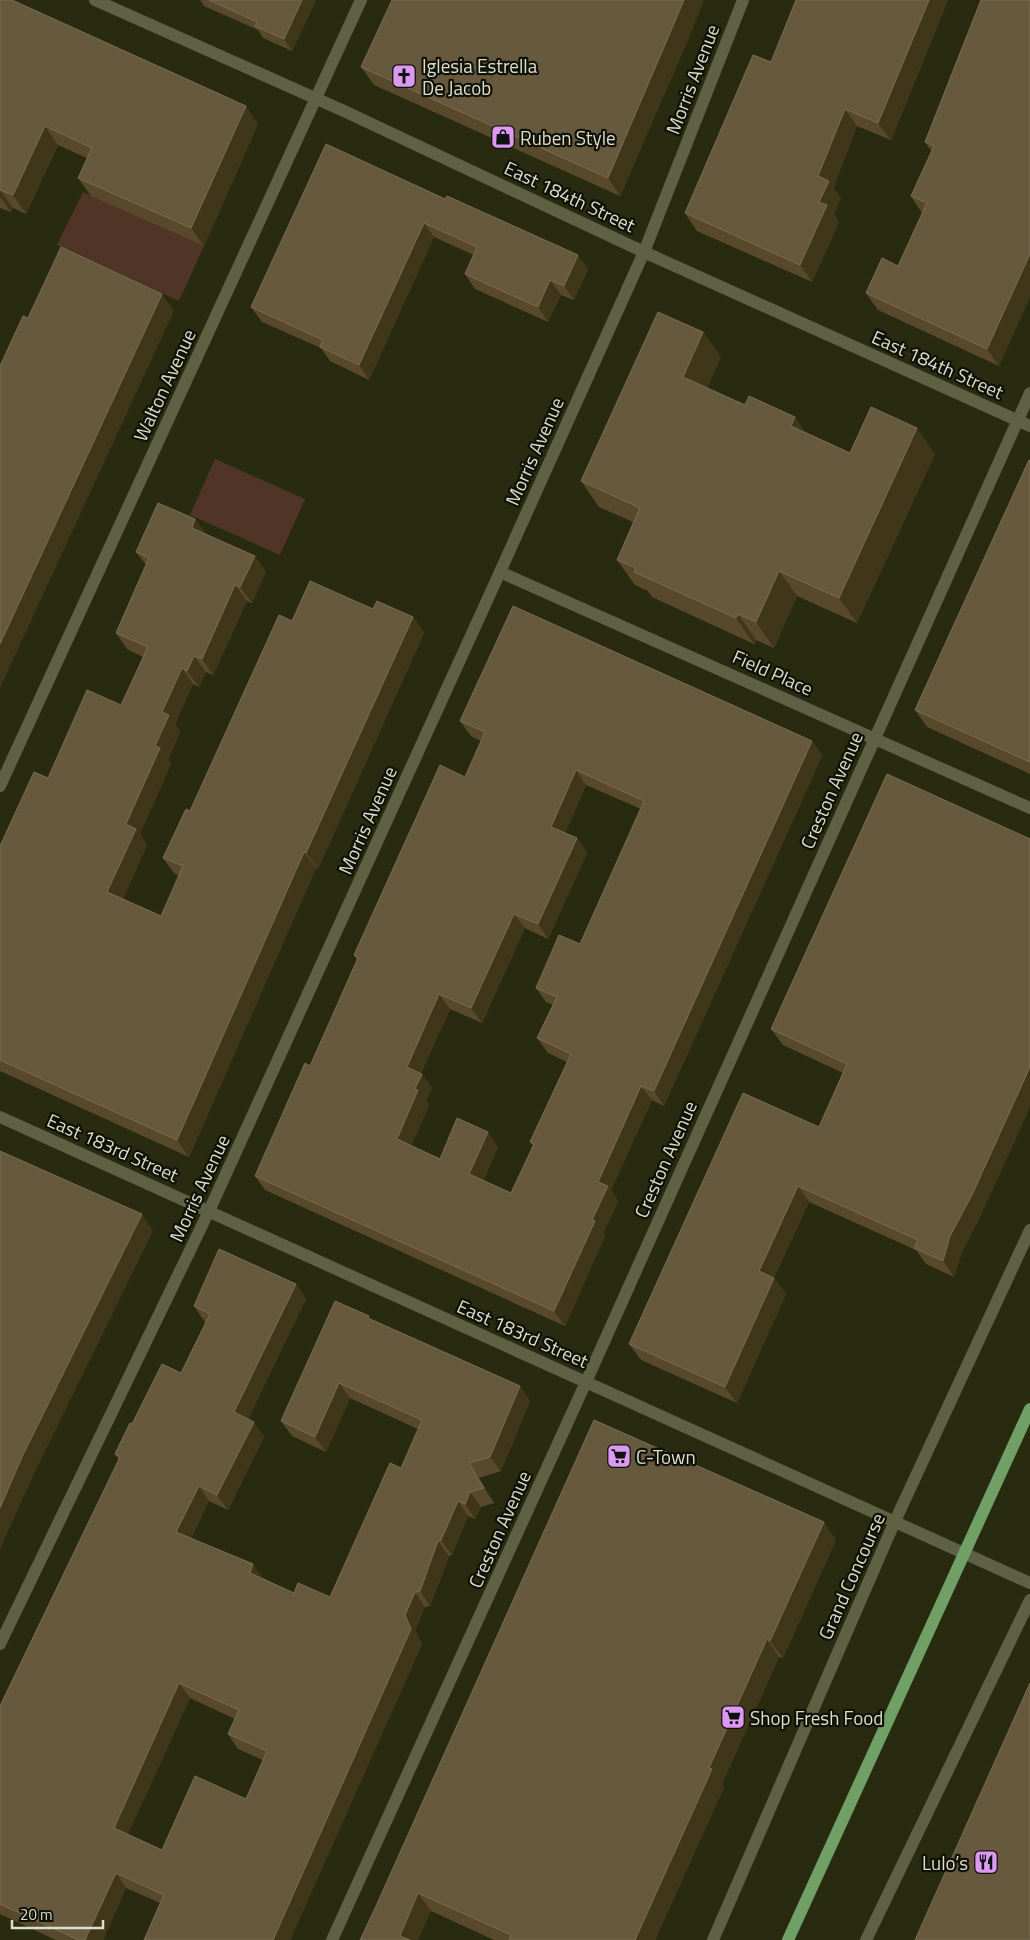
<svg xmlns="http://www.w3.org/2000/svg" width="1030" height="1940" font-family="'Titillium Web',sans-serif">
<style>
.green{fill:#503526}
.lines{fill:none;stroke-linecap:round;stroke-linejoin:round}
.minor{stroke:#5e6144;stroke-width:12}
.major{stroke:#70a066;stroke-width:12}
.wall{fill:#59492c;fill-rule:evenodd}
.shaded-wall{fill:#40361a}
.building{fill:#67593e;stroke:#796e54;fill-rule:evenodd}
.labels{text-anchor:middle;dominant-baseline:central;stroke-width:4.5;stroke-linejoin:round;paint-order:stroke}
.poi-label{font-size:19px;fill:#dcdece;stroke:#111207;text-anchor:start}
.street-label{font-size:19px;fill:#dcdece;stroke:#111207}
</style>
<rect width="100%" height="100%" fill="#292b10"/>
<g class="green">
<path d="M83,192L204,246L179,301L57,245Z"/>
<path d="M215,459L305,499L280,555L190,515Z"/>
</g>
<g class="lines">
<g class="minor">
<path d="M95,0L344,111L644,252L1030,426"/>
<path d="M500,572L1030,808"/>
<path d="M0,786L361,0"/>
<path d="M0,1117L1030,1583"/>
<path d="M0,1644L209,1211L500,572L644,252L743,0"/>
<path d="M332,1940L586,1382L1030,393"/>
<path d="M713,1940L895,1521L1030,1230"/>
<path d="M866,1940L1030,1600"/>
</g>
<path class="major" d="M788,1940L1030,1409"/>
</g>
<g class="wall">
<path d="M0,0L258,124L204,246L91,196L78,178L87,158L58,145L26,214L13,208L11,212L0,208Z"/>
<path d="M200,0H316L292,51L263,38L258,30L204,6Z"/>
<path d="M796,0H948L891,140L857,126L833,188L841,198L834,214L839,222L812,282L697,231L685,213L771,62Z"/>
<path d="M981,0L999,366L878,310L866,293L898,266L922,213L911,196L932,152L925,142Z"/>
<path d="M693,28L620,196L374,85L361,67Z"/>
<path d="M445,199L588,269L574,300L561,295L548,322L475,289L465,274L474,255L434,237L369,380L330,361L321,348L262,322L251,307Z"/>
<path d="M703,332L721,357L707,388L850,453L935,454L857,623L797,596L774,648L756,640L754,644L652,597L648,591L635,585L617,560L633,522L599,507L581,481Z"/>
<path d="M1030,461V774L927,727L915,710Z"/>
<path d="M195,519L205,533L266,572L252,603L247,601L213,675L206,672L199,687L193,684L175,724L180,731L168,760L171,764L140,834L147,845L123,899L161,916L179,876L175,874L163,858L190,811L292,621L373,609L413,617L424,633L318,869L316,868L189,1157L0,1071V846L48,778L121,705L143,657L127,649L116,633L146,565L136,552Z"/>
<path d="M460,721L812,741L822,756L664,1106L652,1100L611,1190L618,1201L603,1234L605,1236L565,1326L265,1190L255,1176L310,1066L357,960L354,955L465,777L481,741L471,736ZM586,785L641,809L580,944L536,988L546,1002L553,1005L537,1038L548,1053L567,1062L530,1142L533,1146L511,1193L483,1181L498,1147L440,1159L411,1146L429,1105L426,1102L432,1088L421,1073L450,1009L482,1023L525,928L548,939L587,853L577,838L565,833Z"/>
<path d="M887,774L983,1211L962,1252L954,1277L926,1264L916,1250L809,1202L774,1278L786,1294L737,1403L641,1360L629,1344L819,1127L843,1073L783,1045L771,1029Z"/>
<path d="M296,1284L306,1299L248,1419L264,1437L228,1510L209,1501L191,1538L264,1579L294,1593L330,1597L401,1468L418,1429L350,1398L326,1452L292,1436L281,1421L372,1320L520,1386L530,1401L501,1471L479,1478L494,1503L481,1507L475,1519L468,1516L452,1555L449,1556L430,1606L425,1607L415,1630L422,1644L290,1940H144L160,1903L126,1888L103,1940H56L0,1914V1706L119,1460L115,1454L132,1424L181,1373L206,1322L204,1321L194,1306ZM190,1698L235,1719L228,1734L238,1749L263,1760L246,1799L162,1850L128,1834Z"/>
<path d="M836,1540L783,1658L779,1657L722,1784L724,1787L655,1940H494L431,1911L360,1940Z"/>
</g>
<g class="shaded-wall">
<path d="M302,0H316L292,51L284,39Z"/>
<path d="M684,0H704L693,28L620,196L608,178Z"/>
<path d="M929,0H948L891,140L878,123Z"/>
<path d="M246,106L258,124L204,246L191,228Z"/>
<path d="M845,109L857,126L833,188L841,198L834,214L839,222L812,282L800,265L819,202L818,176Z"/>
<path d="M45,126L58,145L26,214L13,195Z"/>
<path d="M0,190L13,208L11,212L0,197Z"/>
<path d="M424,223L434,237L369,380L359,365Z"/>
<path d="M1030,254V298L999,366L987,349Z"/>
<path d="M578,255L588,269L574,300L564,286Z"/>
<path d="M550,280L561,295L548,322L538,307Z"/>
<path d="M162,294L174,311L0,688V644Z"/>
<path d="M703,332L721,357L701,402L683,377Z"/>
<path d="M795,417L812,442L791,426Z"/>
<path d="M917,428L935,454L857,623L839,598Z"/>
<path d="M195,519L207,536L192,528Z"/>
<path d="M255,556L266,572L252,603L240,587Z"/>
<path d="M779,571L797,596L774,648L756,622Z"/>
<path d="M235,585L247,601L213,675L202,659Z"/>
<path d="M738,614L756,640L754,644L736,618Z"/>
<path d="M413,617L424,633L318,869L306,853Z"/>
<path d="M194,656L206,672L199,687L187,671Z"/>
<path d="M182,668L193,684L175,724L180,731L168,760L171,764L140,834L147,845L119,909L107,892L126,824L155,746L162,712Z"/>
<path d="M812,741L822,756L664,1106L654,1091Z"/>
<path d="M576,770L586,785L562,841L551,827Z"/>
<path d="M577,838L587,853L548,939L538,924Z"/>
<path d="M304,852L316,868L189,1157L177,1140Z"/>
<path d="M514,914L525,928L482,1023L471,1008Z"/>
<path d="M439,994L450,1009L417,1081L407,1067Z"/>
<path d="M1030,1067V1108L983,1211L962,1252L954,1277L943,1261L950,1236Z"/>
<path d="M422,1074L432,1088L426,1102L429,1105L408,1154L397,1139L415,1089Z"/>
<path d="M641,1086L652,1100L611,1190L618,1201L603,1234L605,1236L565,1326L554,1311L598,1182Z"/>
<path d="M488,1132L498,1147L479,1189L469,1174Z"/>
<path d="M798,1186L809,1202L774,1278L786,1294L737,1403L725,1387L759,1271Z"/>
<path d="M142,1214L153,1231L34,1474L0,1549V1508L22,1457Z"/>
<path d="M296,1284L306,1299L244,1427L234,1412Z"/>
<path d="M339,1383L350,1398L326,1452L315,1437Z"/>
<path d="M520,1386L530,1401L501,1471L490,1457Z"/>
<path d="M254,1422L264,1437L228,1510L217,1495Z"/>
<path d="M469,1463L479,1478L494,1503L484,1488Z"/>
<path d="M199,1486L209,1501L186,1547L176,1532Z"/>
<path d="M470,1492L481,1507L475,1519L465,1504Z"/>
<path d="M458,1501L468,1516L452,1555L441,1540Z"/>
<path d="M824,1522L836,1540L783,1658L770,1641Z"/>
<path d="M438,1541L449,1556L430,1606L420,1591Z"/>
<path d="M253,1564L264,1579L250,1573Z"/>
<path d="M415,1592L425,1607L415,1630L422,1644L290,1940H273Z"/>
<path d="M767,1639L779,1657L722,1784L724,1787L655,1940H635L709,1768Z"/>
<path d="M179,1683L190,1698L124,1843L114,1828Z"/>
<path d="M116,1873L126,1888L103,1940H85Z"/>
<path d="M418,1893L431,1911L418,1940H403L400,1936Z"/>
</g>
<g class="building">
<path d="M0,0H12L246,106L191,228L78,178L92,148L45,126L13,195L0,190Z"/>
<path d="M209,0H302L284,39L255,26L257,22Z"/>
<path d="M392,0H684L608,178L361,67Z"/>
<path d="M796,0H929L878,123L845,109L818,176L829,181L819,202L827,205L800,265L685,213L753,55L771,62Z"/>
<path d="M981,0H1030V254L987,349L866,293L882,258L898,266L927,203L911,196L934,146L925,142Z"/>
<path d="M326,144L445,199L447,196L578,255L564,286L550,280L538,307L465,274L477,247L424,223L359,365L320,347L323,340L251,307Z"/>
<path d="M61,247L162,294L0,644V366L23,316L28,318Z"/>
<path d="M658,312L703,332L683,377L745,405L749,396L795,417L791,426L850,453L871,407L917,428L839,598L779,571L756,622L738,614L736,618L634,572L636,568L617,560L640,508L581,481Z"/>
<path d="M1029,460L1030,461V762L915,710Z"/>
<path d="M158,503L195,519L192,528L255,556L240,587L235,585L202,659L194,656L187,671L182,668L162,712L169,715L155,746L160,748L126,824L136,829L107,892L161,916L183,866L163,858L186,809L190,811L279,615L292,621L310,581L373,609L377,601L413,617L306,853L304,852L177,1140L0,1060V846L34,772L48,778L87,690L121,705L148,647L116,633L149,558L136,552Z"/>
<path d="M513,606L812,741L654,1091L641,1086L598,1182L608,1186L592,1220L595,1221L554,1311L255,1176L305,1063L310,1066L358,958L354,955L440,765L465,777L485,732L460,721ZM576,770L644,801L580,944L559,935L536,988L557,997L537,1038L571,1054L530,1142L534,1144L511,1193L469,1174L488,1132L457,1118L440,1159L397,1139L418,1090L415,1089L422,1074L407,1067L439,994L471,1008L514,914L538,924L577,838L551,827Z"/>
<path d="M887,774L1030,839V1067L972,1195L950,1236L943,1261L914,1248L918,1240L798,1186L759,1271L774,1278L725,1387L629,1344L743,1093L819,1127L847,1064L771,1029Z"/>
<path d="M0,1151L142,1214L22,1457L0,1508Z"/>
<path d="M219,1249L296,1284L234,1412L254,1422L217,1495L199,1486L176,1532L253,1564L250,1573L294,1593L298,1583L330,1597L390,1463L401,1468L422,1420L339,1383L315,1437L281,1421L335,1301L369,1316L368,1318L520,1386L490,1457L469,1463L484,1488L470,1492L465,1504L458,1501L441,1540L438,1541L420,1591L415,1592L405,1615L411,1629L273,1940H144L164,1895L116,1873L85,1940H79L0,1904V1706L120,1457L115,1454L130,1423L132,1424L162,1364L181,1373L210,1314L194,1306ZM179,1683L239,1710L228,1734L267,1751L246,1799L195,1776L162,1850L114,1828Z"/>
<path d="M594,1420L824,1522L770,1641L767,1639L709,1768L712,1769L635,1940H509L511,1935L418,1893L400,1936L410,1940H360L376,1906Z"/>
<path d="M1030,1683V1940H915Z"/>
</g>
<defs>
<g id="church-square" transform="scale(1.25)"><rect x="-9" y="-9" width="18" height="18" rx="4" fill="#dc99f4" stroke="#111207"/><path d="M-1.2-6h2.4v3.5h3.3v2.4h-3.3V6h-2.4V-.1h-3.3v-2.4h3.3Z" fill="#111"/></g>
<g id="shop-square" transform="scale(1.25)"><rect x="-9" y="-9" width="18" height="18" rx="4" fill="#dc99f4" stroke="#111207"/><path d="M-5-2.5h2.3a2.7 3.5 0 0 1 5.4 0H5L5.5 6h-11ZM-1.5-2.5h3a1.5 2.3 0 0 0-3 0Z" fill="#111"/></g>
<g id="supermarket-square" transform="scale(1.25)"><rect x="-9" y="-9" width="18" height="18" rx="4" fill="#dc99f4" stroke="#111207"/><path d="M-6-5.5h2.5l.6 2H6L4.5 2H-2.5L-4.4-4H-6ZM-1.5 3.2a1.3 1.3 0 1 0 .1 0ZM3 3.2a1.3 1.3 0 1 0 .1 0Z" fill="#111"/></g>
<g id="restaurant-square" transform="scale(1.25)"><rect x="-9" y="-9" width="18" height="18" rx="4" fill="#dc99f4" stroke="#111207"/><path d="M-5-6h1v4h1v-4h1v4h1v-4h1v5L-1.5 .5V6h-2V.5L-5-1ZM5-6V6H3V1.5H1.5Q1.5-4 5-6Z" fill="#111"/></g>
</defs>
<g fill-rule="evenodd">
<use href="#church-square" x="404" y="76"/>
<use href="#shop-square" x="503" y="137"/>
<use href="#supermarket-square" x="619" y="1456"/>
<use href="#supermarket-square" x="733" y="1717"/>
<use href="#restaurant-square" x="986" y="1862"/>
</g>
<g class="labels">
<g class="poi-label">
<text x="422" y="65">Iglesia Estrella<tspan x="422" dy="22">De Jacob</tspan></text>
<text x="520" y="137">Ruben Style</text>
<text x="636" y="1456">C-Town</text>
<text x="750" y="1717">Shop Fresh Food</text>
<text x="968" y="1862" text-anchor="end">Lulo’s</text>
</g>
<g class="street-label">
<text transform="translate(692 79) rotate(-69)">Morris Avenue</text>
<text transform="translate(570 196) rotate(25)">East 184th Street</text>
<text transform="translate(938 364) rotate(24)">East 184th Street</text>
<text transform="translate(164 385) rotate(-65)">Walton Avenue</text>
<text transform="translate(534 451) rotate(-66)">Morris Avenue</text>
<text transform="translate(773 672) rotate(24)">Field Place</text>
<text transform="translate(831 790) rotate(-66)">Creston Avenue</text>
<text transform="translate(367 820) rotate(-66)">Morris Avenue</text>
<text transform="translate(113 1147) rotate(24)">East 183rd Street</text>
<text transform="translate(665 1159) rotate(-66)">Creston Avenue</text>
<text transform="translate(199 1188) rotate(-65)">Morris Avenue</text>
<text transform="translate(523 1333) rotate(24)">East 183rd Street</text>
<text transform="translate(499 1529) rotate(-66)">Creston Avenue</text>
<text transform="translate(851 1576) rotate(-66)">Grand Concourse</text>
</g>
</g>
<path d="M12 1920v8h91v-8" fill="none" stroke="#dcdece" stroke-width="2.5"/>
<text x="20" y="1920" font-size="15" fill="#dcdece" stroke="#111207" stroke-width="4" paint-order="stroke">20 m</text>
</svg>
